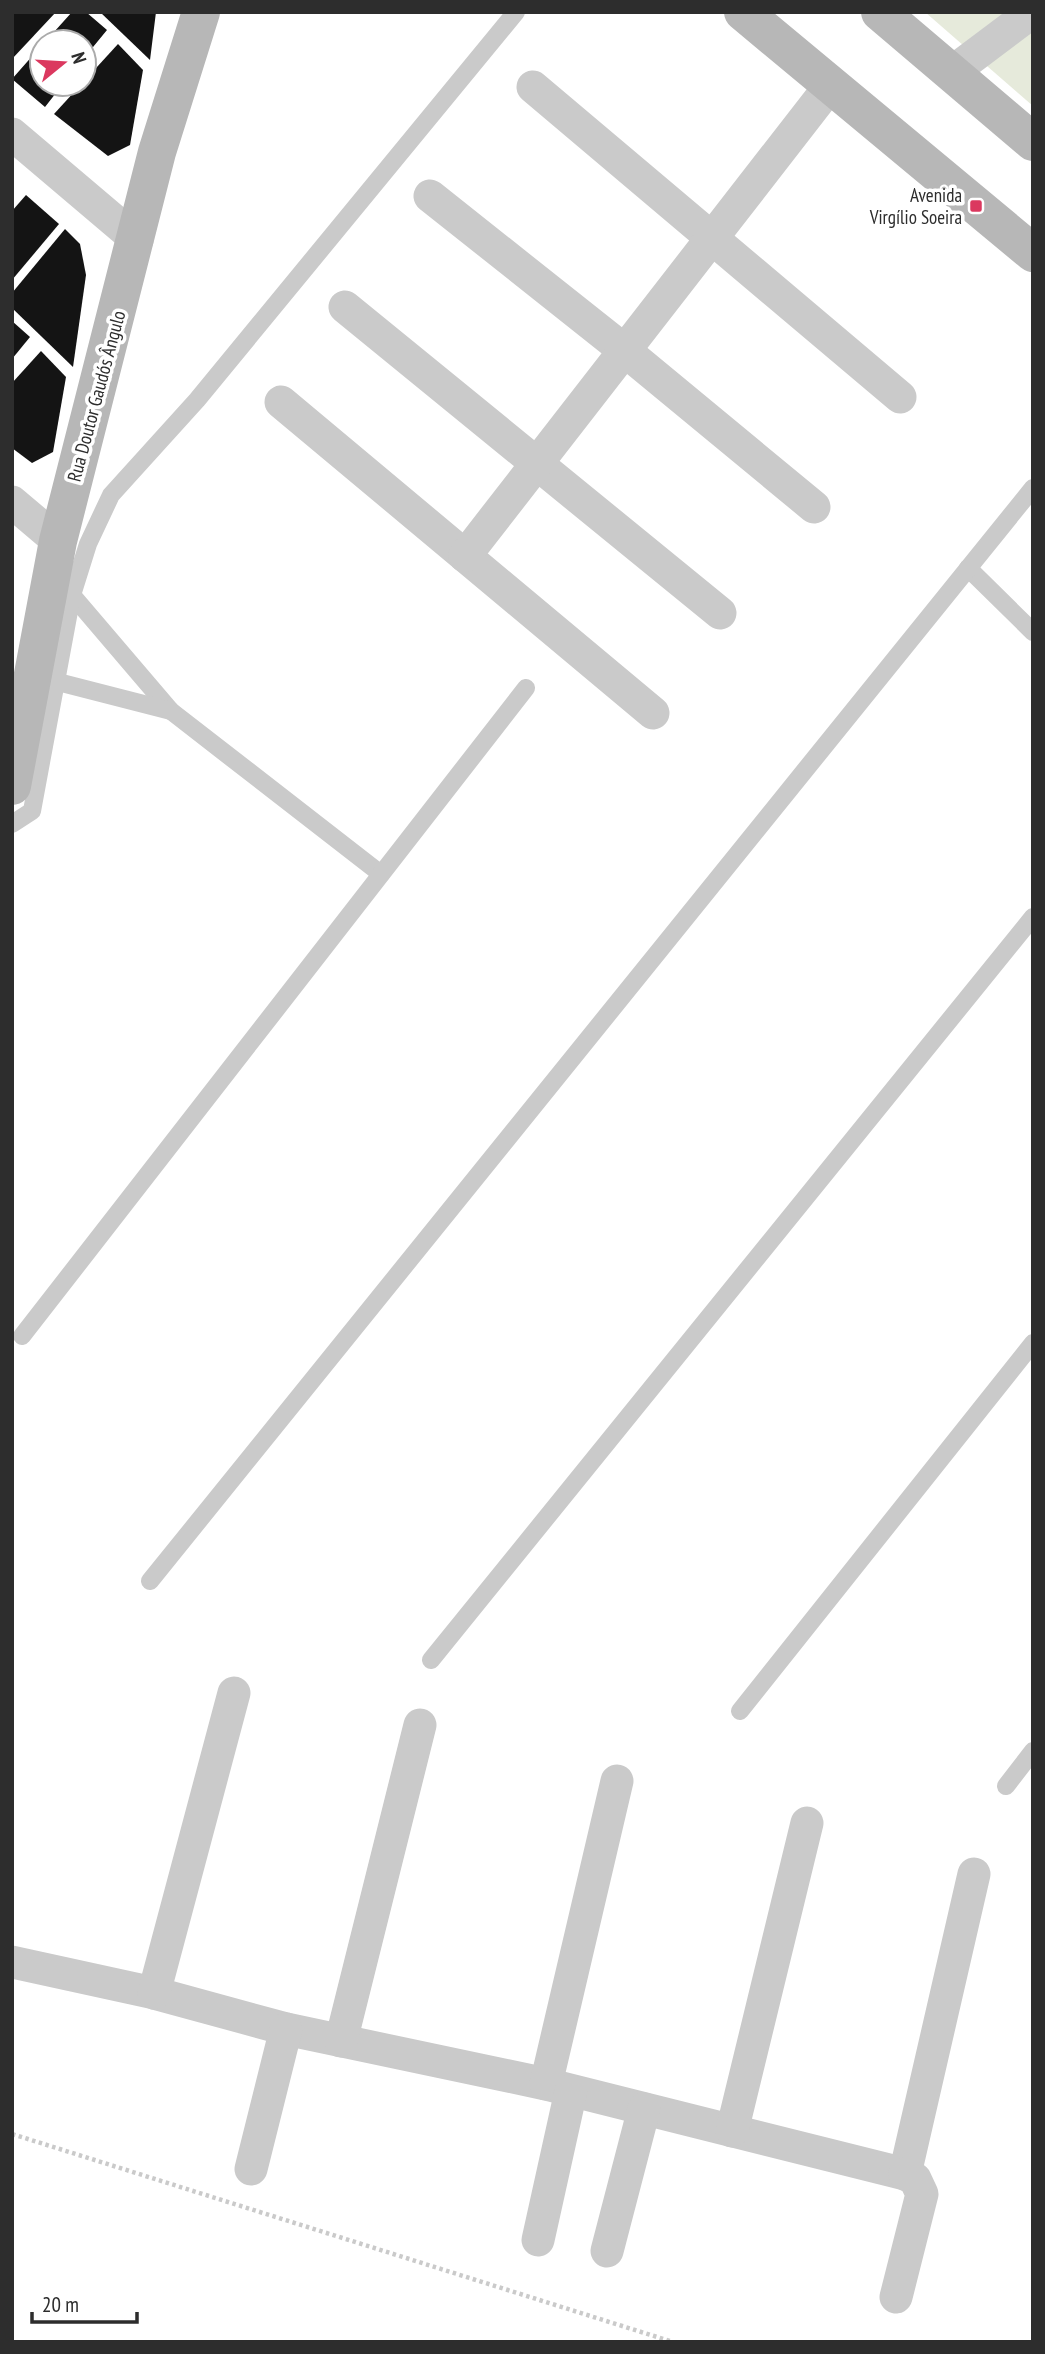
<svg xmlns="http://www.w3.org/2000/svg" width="1045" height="2354" font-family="'PT Sans Narrow',sans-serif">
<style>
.green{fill:#e6eadb}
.building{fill:#141414}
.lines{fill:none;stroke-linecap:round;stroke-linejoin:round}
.path{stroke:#cacaca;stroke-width:4.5;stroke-dasharray:3.5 3.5;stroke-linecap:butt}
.lane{stroke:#cacaca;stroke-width:18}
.street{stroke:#cacaca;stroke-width:33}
.secondary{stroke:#b7b7b7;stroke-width:38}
.poi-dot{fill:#db385f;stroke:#fff;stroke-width:2.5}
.labels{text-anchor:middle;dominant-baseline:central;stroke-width:7;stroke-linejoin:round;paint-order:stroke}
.poi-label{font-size:19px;fill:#2d2d2d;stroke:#fff;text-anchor:end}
.street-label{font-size:19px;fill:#2d2d2d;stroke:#fff}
</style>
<rect width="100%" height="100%" fill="#fff"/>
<path class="green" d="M925,12H1033V106Z"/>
<g class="building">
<path d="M12,12H56L12,59Z"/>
<path d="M72,12H86L107,30L84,58V42H45Z"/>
<path d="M100,12H156L150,60Z"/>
<path d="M118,44L143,70L130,145L108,156L54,114Z"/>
<path d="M42,45V84H63L45,107L12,79Z"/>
<path d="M26,195L59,224L12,280V211Z"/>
<path d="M65,229L80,244L86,275L73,367L12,308V293Z"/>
<path d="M12,321L30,337L12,359Z"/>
<path d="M41,351L66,377L53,452L32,463L12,448V383Z"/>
</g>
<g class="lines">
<path class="path" d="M12,2134L673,2342"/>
<g class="lane">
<path d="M968,568L1033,632"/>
<path d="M72,595L171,711L381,874"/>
<path d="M54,681L171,711"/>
<path d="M12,824L32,811L72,595L88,544L111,495L197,400L516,12"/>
<path d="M22,1336L526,688"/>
<path d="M150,1581L1033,488"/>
<path d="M431,1660L1033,917"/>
<path d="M740,1711L1033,1343"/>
<path d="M1006,1786L1033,1751"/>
</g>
<g class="street">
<path d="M951,73L1032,12"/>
<path d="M533,87L900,397"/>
<path d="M12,134L137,240"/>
<path d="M430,196L624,350L814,507"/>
<path d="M345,307L720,613"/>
<path d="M281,402L653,713"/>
<path d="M12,502L58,541"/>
<path d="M465,556L830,86"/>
<path d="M12,1962L154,1993L286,2029L546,2084L905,2174L974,1874"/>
<path d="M154,1993L234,1693"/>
<path d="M341,2041L420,1725"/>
<path d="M546,2084L617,1781"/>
<path d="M732,2131L807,1823"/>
<path d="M251,2169L286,2029"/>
<path d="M538,2240L571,2091"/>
<path d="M607,2251L644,2109"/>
<path d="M896,2297L922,2194L915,2179L905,2174"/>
</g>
<g class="secondary">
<path d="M743,12L1033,253"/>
<path d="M880,12L1033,142"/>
<path d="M12,786L58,541L157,152L201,12"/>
</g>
</g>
<rect class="poi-dot" x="969" y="199" width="14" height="14" rx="3.5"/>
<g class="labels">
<g class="poi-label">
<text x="962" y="195">Avenida<tspan x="962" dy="22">Virgílio Soeira</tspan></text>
</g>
<g class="street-label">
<text transform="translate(96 396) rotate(-75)">Rua Doutor Gaudós Ângulo</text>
</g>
</g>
<rect width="1045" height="2354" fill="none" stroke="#2d2d2d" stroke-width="28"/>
<g transform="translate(63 63) rotate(72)"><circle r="33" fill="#ffffff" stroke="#ababab" stroke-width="2"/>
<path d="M0-5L12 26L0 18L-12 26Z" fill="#db385f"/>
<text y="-10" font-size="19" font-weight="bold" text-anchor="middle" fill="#2d2d2d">N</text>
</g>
<path d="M32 2312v10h105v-10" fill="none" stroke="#2d2d2d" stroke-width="3.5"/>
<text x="42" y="2312" font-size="21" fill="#2d2d2d" stroke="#ffffff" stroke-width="5" paint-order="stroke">20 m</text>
</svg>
